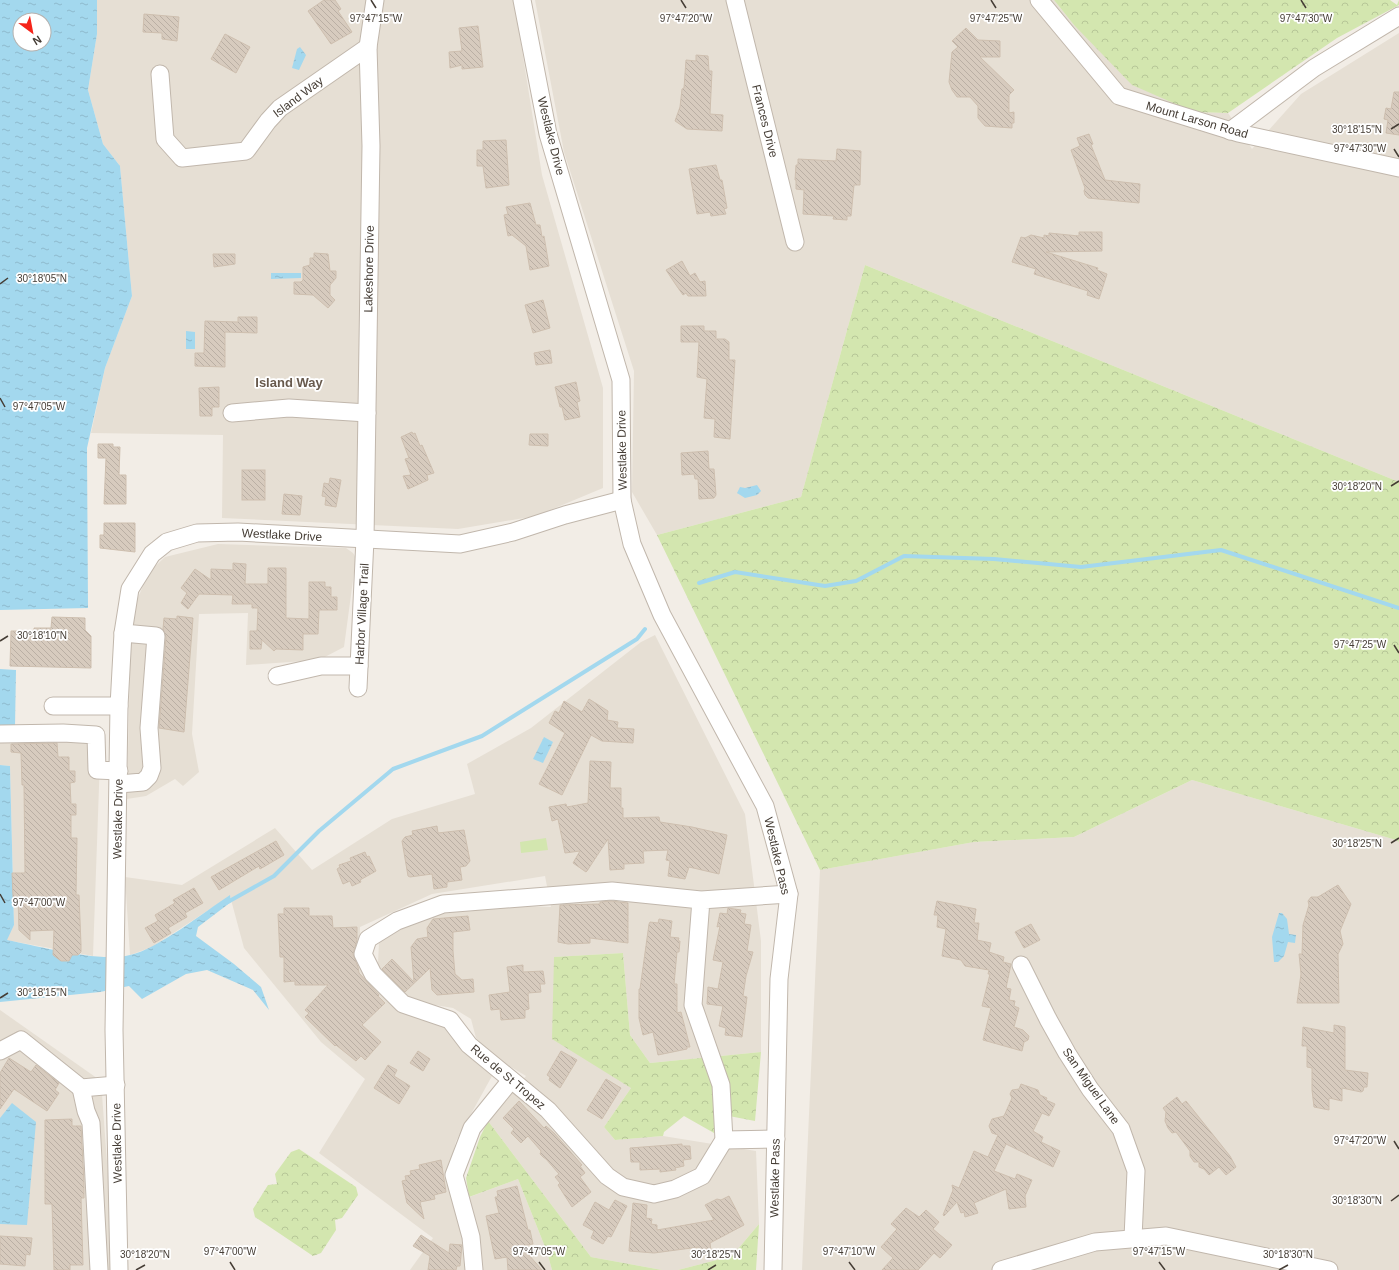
<svg xmlns="http://www.w3.org/2000/svg" width="1399" height="1270" font-family="Helvetica,sans-serif">
<style>
.residential{fill:#e6dfd4}
.green{fill:#d3e6af}
.forest{fill:url(#forest-crowns)}
.water{fill:url(#water-ripples);fill-rule:evenodd}
.lines{fill:none;stroke-linecap:round;stroke-linejoin:round}
.stream{stroke:#a3d8ee;stroke-width:4}
.building{fill:url(#building-back-hatch);stroke:#cebfaf}
.minor-casing{stroke:#c1b7ac;stroke-width:19}
.minor{stroke:#fff;stroke-width:17}
.ticks{fill:none;stroke:#453d35;stroke-width:1.5}
.labels{text-anchor:middle;dominant-baseline:central;stroke-width:3.5;stroke-linejoin:round;paint-order:stroke}
.street-label{font-size:12px;fill:#453d35;stroke:#fff}
.neighbourhood-label{font-size:13px;font-weight:bold;fill:#685a4d;stroke:#fff}
.ticks-label{font-size:10px;text-anchor:middle;fill:#453d35;stroke:#fff;stroke-width:3.5;stroke-linejoin:round;paint-order:stroke}
</style>
<defs>
<pattern id="forest-crowns" width="20" height="18" patternUnits="userSpaceOnUse"><rect width="20" height="18" fill="#d3e6af"/><path d="M2 6a3 3 0 1 1 6 0M12 15a3 3 0 1 1 6 0" fill="none" stroke="#b6c697"/></pattern>
<pattern id="water-ripples" width="26" height="14" patternUnits="userSpaceOnUse"><rect width="26" height="14" fill="#a3d8ee"/><path d="M2 4q2-2 4 0t4 0M15 11q2-2 4 0t4 0" fill="none" stroke="#8ebacd"/></pattern>
<pattern id="building-back-hatch" width="6" height="6" patternUnits="userSpaceOnUse"><rect width="6" height="6" fill="#d7cbbe"/><path d="M-1 5l2 2M0 0l6 6M5-1l2 2" fill="none" stroke="#baafa4"/></pattern>
</defs>
<rect width="100%" height="100%" fill="#f2ede6"/>
<g class="residential">
<path d="M97,0H514L542,175L603,388V488L536,516L458,529L222,518L223,435L91,433L105,368L132,296L120,166L103,144L88,90L97,34Z"/>
<path d="M535,0H1054L1074,25L1194,112L1228,113L1252,149L1301,94L1399,33V482L865,265L801,497L657,535L632,492L634,371L564,152Z"/>
<path d="M218,544L346,548L353,553L356,558L344,647L319,660L246,665L248,613L199,614L192,734L199,772L183,786L175,779L146,796L127,799L131,614L149,572L165,557Z"/>
<path d="M655,635L745,814L761,941V1052L650,1063L630,1035L623,953L555,957V968L631,1088L604,1127L615,1140L663,1136L756,1151L759,1224L732,1256L678,1270H662L591,1257L488,1121L526,1076L489,1054L476,1038L471,1019L453,1008L417,1002L400,994L380,973L378,963L379,943L389,932L446,911L523,906L551,907L545,876L432,894L360,927V957L366,974L443,1023L473,1060L492,1076L456,1141L449,1169L456,1202L518,1179L547,1252L552,1270H410L433,1238L319,1153L365,1079L321,1042L244,948L230,896L152,947L130,955L125,877L182,885L275,828L312,870L392,819L475,794L467,764L531,728L641,642Z"/>
<path d="M0,727L101,730L93,956L6,940L14,925L10,766L0,765Z"/>
<path d="M1192,780L1396,840L1399,842V1270H802L820,870L974,842L1074,837Z"/>
<path d="M0,1010L101,1081L115,1270H0Z"/>
</g>
<path class="green" d="M546,838L548,850L521,853L520,842Z"/>
<g class="forest">
<path d="M1054,0H1390L1397,5L1399,0V5L1337,38L1228,113L1194,112L1132,85L1074,25Z"/>
<path d="M865,265L1399,482V842L1396,840L1192,780L1074,837L974,842L820,870L657,535L801,497Z"/>
<path d="M623,953L630,1035L650,1063L761,1052L755,1121L729,1116L714,1133L684,1116L664,1132L663,1136L615,1140L604,1127L631,1088L552,1039L554,957Z"/>
<path d="M488,1121L591,1257L662,1270H552L547,1252L518,1179L469,1197L466,1178L480,1137Z"/>
<path d="M299,1149L356,1187L358,1195L342,1218L335,1220L336,1230L321,1253L313,1256L255,1217L253,1209L268,1185L277,1184L275,1174L291,1152Z"/>
<path d="M759,1224L756,1270H678L732,1256Z"/>
</g>
<g class="water">
<path d="M0,0H97V34L88,90L103,144L120,166L132,296L105,368L87,448L88,608L0,610ZM20,20H44V44H20Z"/>
<path d="M300,47L306,55L299,70L292,68L297,49Z"/>
<path d="M271,273H301V278L271,279Z"/>
<path d="M186,331L195,332V349H186Z"/>
<path d="M757,485L761,491L757,495L745,498L737,493L740,487L745,488Z"/>
<path d="M0,669L16,670L15,727H0Z"/>
<path d="M544,737L553,742L543,763L533,759Z"/>
<path d="M0,765L10,766L14,925L7,940C39,946 99,963 130,955C158,949 204,912 230,895L231,902L198,927L196,936L234,964L261,987L269,1010L253,990L207,970L186,974L142,999L129,986L100,992L0,1002Z"/>
<path d="M1279,913H1282L1287,919L1289,934L1296,935L1295,943L1288,942L1284,956L1278,962H1274L1272,937Z"/>
<path d="M12,1103L36,1122L27,1225L0,1224V1118Z"/>
</g>
<g class="lines">
<g class="stream">
<path d="M699,583L735,572L825,586L856,581L904,556L994,559L1081,567L1221,550L1399,608"/>
<path d="M226,903L274,876L319,831L393,769L482,736L637,639L645,629"/>
</g>
</g>
<g class="building">
<path d="M324,0H335L341,9L338,11L352,32L331,44L308,11Z"/>
<path d="M144,14L179,17L177,41L162,39V33L143,32Z"/>
<path d="M478,26L483,67L462,69V65L450,68L449,52L462,51L459,28Z"/>
<path d="M966,28L978,40L1000,41V57H980L1014,90L1009,95V113L1014,112V123H1012V128L985,126L978,118V106L970,97H957L952,90L949,82L952,52L958,47L952,41Z"/>
<path d="M225,34L250,47L236,73L211,59Z"/>
<path d="M696,55L708,56L709,71H712L710,114L723,115L722,131L687,129L675,121L680,107L682,89L684,88L686,60L696,61Z"/>
<path d="M1394,92H1399V135L1386,133L1388,120L1384,119L1386,108L1391,109Z"/>
<path d="M1089,134L1093,144L1091,145L1105,180L1140,184L1139,203L1088,198L1085,195L1084,191L1085,188L1071,150L1080,146L1077,138Z"/>
<path d="M506,140L509,185L486,188L483,166H477V150H483V141Z"/>
<path d="M837,149L861,151L860,185H854L851,216H847V220L833,219L834,216L803,214L804,190L796,189V180H795L796,165H798V159L836,161Z"/>
<path d="M716,165L720,180H722L727,208L724,209L726,214L711,216L710,212L697,214L689,169Z"/>
<path d="M530,203L536,225H540L542,237L544,236L549,266L530,270L526,246L512,235L508,236L504,215L508,214L506,207Z"/>
<path d="M1079,232H1102V251L1046,252L1098,268L1097,270L1107,274L1099,299L1087,295L1088,291L1034,274L1036,269L1012,262L1021,237L1025,238L1031,235L1044,238V235L1049,236V233L1079,236Z"/>
<path d="M314,253L328,254L330,271H336V278L330,285V295L335,300L328,308L313,295L294,294V282H301L303,280V267L310,265V258H314Z"/>
<path d="M213,254H235V264L214,267Z"/>
<path d="M682,261L690,276L695,273L700,282L705,281L706,296H688L686,293L683,295L676,285L666,270Z"/>
<path d="M543,300L550,328L533,333L525,305Z"/>
<path d="M238,317H257V333L225,332V367L195,366V353H204L205,321L238,322Z"/>
<path d="M681,326H704V331H716V339H725L729,342V360H735L730,439L714,437L715,419L704,418L707,379L697,377L699,342H681Z"/>
<path d="M550,350L552,363L536,365L534,353Z"/>
<path d="M576,382L580,401L577,402L580,417L565,420L562,407H560L555,387Z"/>
<path d="M219,387V407H212V416H200L199,388Z"/>
<path d="M412,432L413,434L415,433L420,446L422,445L434,473L427,475L428,480L408,489L403,476L411,475L405,459L409,458L401,437Z"/>
<path d="M530,434H548V446L529,445Z"/>
<path d="M98,444H113V447H120L119,475H126V504H104L106,458H98Z"/>
<path d="M708,451L709,469H714L716,495L714,498L699,499L698,479H695L694,474L682,475L681,453Z"/>
<rect x="242" y="470" width="23" height="30"/>
<path d="M330,478L341,480L336,507L325,505L326,497L322,496L324,483L329,484Z"/>
<path d="M284,494L302,496L300,515L282,514Z"/>
<path d="M104,523H135V552L100,548V535H104Z"/>
<path d="M233,563L246,564L245,584H268V568H286V618L309,619V582H325V587H331V597H337V610H319L318,634H303V650L276,649L274,651L262,640L261,649H250V631H257L258,608H252V604H232L233,595L199,594L188,609L181,603L187,593L181,588L195,569L211,580V569L233,570Z"/>
<path d="M177,616L193,618L184,732L159,728L166,637L163,629L164,618L177,619Z"/>
<path d="M52,617L85,618V630L91,636V668L10,666L11,631H34V628H51Z"/>
<path d="M589,699L608,711L607,720L618,722L617,728L634,729L633,743L602,741L591,735L562,795L539,784L565,733L549,723L555,711L559,713L564,701L582,712Z"/>
<path d="M57,743L58,757H69V771H75V782L70,783L71,804H76V815H71V838H77L76,895H79L81,945V952L78,955H72L69,961H61L53,955L54,930L30,931V940L19,930L18,897H13L12,873H25L24,785H22L21,753L11,752V744Z"/>
<path d="M590,761L611,762L610,788H621V808H623V818L659,817L660,822L692,827L727,835L719,874L689,867L685,879L668,876L670,861L666,860L668,850L643,851L644,863L624,864V869L610,870L608,839L587,871L586,872L573,863L580,851L565,853L558,819L552,821L549,807L566,804L567,807L588,803Z"/>
<path d="M437,826L438,833L464,830L470,861L466,866L460,867L462,880L447,882V887L434,889L432,874L410,877L408,876L402,841L405,837L413,835L412,831Z"/>
<path d="M276,841L284,855L260,869L259,866L219,890L211,877Z"/>
<path d="M365,852L367,857L369,856L376,871L360,880L361,882L352,886L350,881L343,884L337,869L340,867L339,865L351,861L350,858Z"/>
<path d="M1338,885L1351,904L1340,931L1343,944L1338,954L1339,1003H1297L1301,974L1299,954H1302L1303,925L1309,905L1308,901L1311,897H1318Z"/>
<path d="M194,888L203,903L185,913L187,917L168,928L171,933L154,943L145,928L158,921L155,915L175,903L173,900Z"/>
<path d="M611,901L628,903V943L590,938V943L568,944L558,942L560,905L600,904V902Z"/>
<path d="M937,901L976,909L974,923H979L977,940L991,943L989,952L1004,957L1003,962L1011,964L1006,988L1011,989L1009,1000L1015,1001L1014,1006L1019,1008L1014,1027L1023,1030L1029,1036L1028,1040L1024,1042L1022,1051L983,1040L991,1008L982,1006L990,974H988L989,970L965,966L961,960L942,956L946,929L937,927L938,915H934Z"/>
<path d="M284,908H309V916H332L333,928L357,927V940L353,954L358,967L359,973L379,995L378,996L385,1003L362,1025L381,1042L365,1060L361,1056L356,1061L336,1045L335,1046L305,1017L309,1013L305,1010L328,985H295V981L284,982V957H280L278,914H284Z"/>
<path d="M728,908L741,910L740,913L746,914L744,924L751,925L747,951L753,952L746,976L743,996L747,997L742,1037L725,1035L726,1028L719,1026L723,1006L707,1004L708,987L718,989L723,962L713,960L720,926L717,927L720,913L727,914Z"/>
<path d="M468,916L470,930L453,932V951L455,974L462,980L473,979L474,992L437,995L432,990L430,968L405,992L382,969L392,959L414,982L411,947L417,939L428,937L427,928L433,919Z"/>
<path d="M659,919L672,921L670,937L679,938L678,941H680L679,952H677L674,984H677V1013L681,1012L690,1047H687V1049L658,1055L653,1032L643,1035L639,1018V989H640L649,924L650,922L658,923Z"/>
<path d="M1031,924L1040,940L1024,948L1015,932Z"/>
<path d="M523,965V972L543,971L545,984H540L541,992L528,993L529,1009L525,1010V1018L501,1020L500,1009L491,1010L489,995L510,992L507,967Z"/>
<path d="M1334,1025L1345,1027V1070L1368,1073L1367,1087H1364L1363,1091L1361,1092L1342,1088V1101L1329,1098V1110L1314,1107L1312,1090V1068L1307,1067V1046H1302L1303,1027L1334,1033Z"/>
<path d="M418,1051L430,1059L423,1071L410,1063Z"/>
<path d="M561,1051L577,1060L560,1088L549,1080L550,1077L547,1075Z"/>
<path d="M9,1058L31,1072L36,1065L59,1083L55,1090L59,1093L47,1111L14,1089L0,1109V1073Z"/>
<path d="M388,1065L397,1070L394,1076L410,1086L399,1104L374,1088Z"/>
<path d="M606,1079L621,1088L602,1119L587,1110Z"/>
<path d="M1021,1084L1038,1090L1040,1095L1047,1098L1046,1100L1055,1104L1049,1116L1042,1113L1033,1131L1043,1137L1041,1142L1060,1151L1053,1167L1006,1144L994,1171L1015,1179L1017,1174L1032,1180L1025,1196L1026,1207L1009,1209L1006,1189L974,1203L978,1213L965,1217L964,1212L961,1213L957,1202L944,1216L943,1215L953,1190L952,1185L959,1188L974,1151L988,1157L998,1135L992,1133L989,1126L992,1119L1004,1116L1012,1098L1010,1094L1012,1090L1019,1089Z"/>
<path d="M1177,1097L1182,1104L1186,1101L1230,1156L1236,1167L1226,1175L1219,1167L1209,1175L1204,1169L1199,1167V1162H1194L1190,1156V1151L1176,1132L1172,1133L1168,1128L1165,1121L1166,1112L1163,1108Z"/>
<path d="M519,1101L544,1128L546,1126L554,1133L582,1165L580,1166L585,1173L580,1177L591,1192L572,1207L558,1185L560,1183L555,1177L559,1174L546,1159L543,1157L540,1154L541,1151L528,1136L521,1143L511,1133L514,1129L503,1118Z"/>
<path d="M72,1119V1126H81L84,1183V1198H81L83,1265H70V1270H54L52,1204H45V1120Z"/>
<path d="M682,1144V1146H690L691,1159L683,1160L684,1166L675,1168L676,1170L660,1172V1169L640,1170V1162H631L630,1148Z"/>
<path d="M441,1160L446,1192L434,1195L435,1199L420,1202L424,1219L407,1203L402,1181L406,1180L405,1176L411,1175L410,1171L420,1169L419,1165Z"/>
<path d="M517,1186L528,1230H530L533,1244L521,1246L542,1270H508L507,1257L495,1259L486,1216L499,1213L495,1197H498L497,1191Z"/>
<path d="M729,1196L744,1225L710,1243L711,1251L700,1253L699,1247L654,1253L629,1251L633,1203L647,1205L646,1218L652,1219L651,1224L657,1225V1230L714,1220L705,1205L717,1199L721,1200Z"/>
<path d="M615,1200L627,1206L611,1237L608,1236L603,1244L591,1238L594,1231L583,1225L595,1202L609,1210Z"/>
<path d="M906,1208L919,1217L926,1210L939,1222L933,1229L952,1245L940,1258L934,1253L918,1270H882L893,1258L881,1247L897,1229L891,1224Z"/>
<path d="M421,1235L449,1253L450,1244L462,1245L460,1266H457L456,1270H428L430,1256L413,1246Z"/>
<path d="M0,1236L32,1238L30,1255L26,1254L25,1266L0,1264Z"/>
</g>
<g class="lines">
<g class="minor-casing">
<g id="minor">
<path d="M522,0L548,134L621,380L622,500L632,544L662,615L765,806L789,894L779,979L773,1270"/>
<path d="M735,0L795,242"/>
<path d="M1039,0L1119,96L1238,133L1399,168"/>
<path d="M160,74L165,139L182,158L246,151L268,121L280,108L368,47"/>
<path d="M1230,131L1314,68L1399,16"/>
<path d="M232,413L289,408L367,413"/>
<path d="M277,676L321,666H359"/>
<path d="M358,688L365,539L371,146L368,47L375,0"/>
<path d="M53,706H119"/>
<path d="M0,734L63,733L96,735L97,770L119,771"/>
<path d="M119,784L143,782L149,776L152,768L149,728L156,636L123,633"/>
<path d="M701,900L693,1005L721,1085L724,1140L702,1176L675,1189L654,1194L623,1187L607,1176L548,1110L469,1045L450,1020L403,1004L373,974L363,954L368,939L397,921L443,904L612,891L701,900L789,894"/>
<path d="M1021,965L1048,1019L1067,1053L1090,1089L1121,1129L1136,1171L1133,1238"/>
<path d="M0,1051L21,1040L81,1088L116,1085"/>
<path d="M81,1088L86,1111L91,1123L99,1270"/>
<path d="M724,1140L776,1139"/>
<path d="M119,1270L114,1030L119,706L123,633L130,589L152,554L167,542L197,533L238,532L460,544L513,532L565,515L622,500"/>
<path d="M474,1270L471,1237L454,1175L472,1128L511,1080"/>
<path d="M1001,1270L1095,1242L1166,1236L1329,1270"/>
</g>
</g>
<use href="#minor" class="minor"/>
</g>
<path class="ticks" d="M371,0L376,8M681,0L686,8M991,0L996,8M1301,0L1306,8M1391,129L1399,124M1394,149L1399,157M0,284L8,278M0,398L5,407M1391,486L1399,481M0,641L8,636M1394,645L1399,653M1391,843L1399,838M0,894L5,903M0,998L8,993M1394,1141L1399,1149M1391,1201L1399,1195M230,1262L235,1270M539,1262L545,1270M849,1262L855,1270M1159,1262L1165,1270M136,1270L145,1265M708,1270L716,1265M1279,1270L1288,1265"/>
<g class="labels">
<g class="street-label">
<text transform="translate(298 97) rotate(-37)">Island Way</text>
<text transform="translate(1197 120) rotate(16)">Mount Larson Road</text>
<text transform="translate(765 121) rotate(76)">Frances Drive</text>
<text transform="translate(551 136) rotate(76)">Westlake Drive</text>
<text transform="translate(369 269) rotate(-89)">Lakeshore Drive</text>
<text transform="translate(622 450) rotate(-91)">Westlake Drive</text>
<text transform="translate(282 535) rotate(3)">Westlake Drive</text>
<text transform="translate(362 614) rotate(-87)">Harbor Village Trail</text>
<text transform="translate(118 819) rotate(-89)">Westlake Drive</text>
<text transform="translate(777 856) rotate(77)">Westlake Pass</text>
<text transform="translate(508 1077) rotate(40)">Rue de St Tropez</text>
<text transform="translate(1091 1086) rotate(55)">San Miguel Lane</text>
<text transform="translate(117 1143) rotate(-91)">Westlake Drive</text>
<text transform="translate(775 1178) rotate(-89)">Westlake Pass</text>
</g>
<g class="neighbourhood-label">
<text x="289" y="382">Island Way</text>
</g>
</g>
<g class="ticks-label">
<text x="1306" y="22">97°47'30"W</text>
<text x="376" y="22">97°47'15"W</text>
<text x="686" y="22">97°47'20"W</text>
<text x="996" y="22">97°47'25"W</text>
<text x="1357" y="133">30°18'15"N</text>
<text x="1360" y="152">97°47'30"W</text>
<text x="42" y="282">30°18'05"N</text>
<text x="39" y="410">97°47'05"W</text>
<text x="1357" y="490">30°18'20"N</text>
<text x="42" y="639">30°18'10"N</text>
<text x="1360" y="648">97°47'25"W</text>
<text x="1357" y="847">30°18'25"N</text>
<text x="39" y="906">97°47'00"W</text>
<text x="42" y="996">30°18'15"N</text>
<text x="1360" y="1144">97°47'20"W</text>
<text x="1357" y="1204">30°18'30"N</text>
<text x="230" y="1255">97°47'00"W</text>
<text x="539" y="1255">97°47'05"W</text>
<text x="849" y="1255">97°47'10"W</text>
<text x="1159" y="1255">97°47'15"W</text>
<text x="145" y="1258">30°18'20"N</text>
<text x="716" y="1258">30°18'25"N</text>
<text x="1288" y="1258">30°18'30"N</text>
</g>
<g transform="translate(32 32) rotate(148)"><circle r="19" fill="#ffffff" stroke="#b5b1ae"/>
<path d="M0-3L7 15L0 10L-7 15Z" fill="#f5241a"/>
<text y="-6" font-size="11" font-weight="bold" text-anchor="middle" fill="#453d35">N</text>
</g>
</svg>
